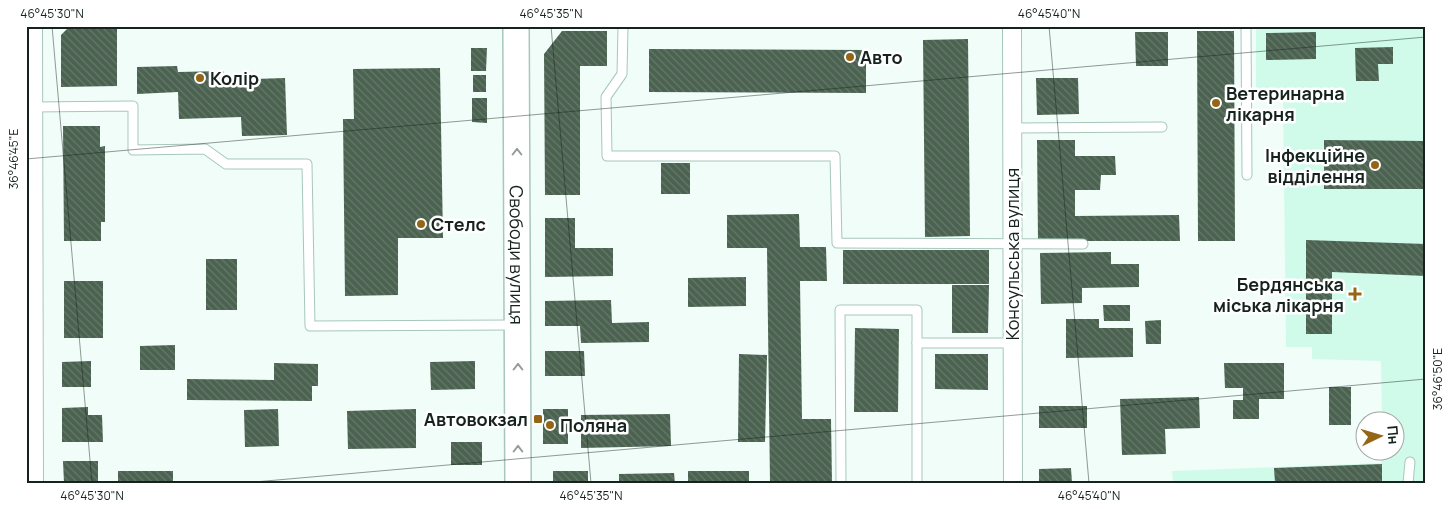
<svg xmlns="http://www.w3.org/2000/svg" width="1452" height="509" font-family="Manrope,sans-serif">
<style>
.built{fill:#d0fbea}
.building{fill:url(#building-back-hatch)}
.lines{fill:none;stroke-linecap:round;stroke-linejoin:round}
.lane-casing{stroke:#a7c7bb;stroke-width:11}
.street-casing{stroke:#a7c7bb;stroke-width:20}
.secondary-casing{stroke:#a7c7bb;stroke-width:28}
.lane{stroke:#fff;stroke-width:9}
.street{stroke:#fff;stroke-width:18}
.secondary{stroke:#fff;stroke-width:25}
.oneway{stroke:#969c99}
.ticks{fill:none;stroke:#15221d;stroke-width:1;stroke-opacity:0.45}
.poi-dot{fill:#956515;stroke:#fff;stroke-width:2}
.labels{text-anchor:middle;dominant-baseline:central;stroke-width:5;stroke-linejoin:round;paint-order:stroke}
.poi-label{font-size:18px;font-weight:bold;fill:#15221d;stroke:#fff;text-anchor:start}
.street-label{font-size:18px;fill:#15221d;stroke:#fff}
.neatline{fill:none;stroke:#15221d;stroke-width:2}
.ticks-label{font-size:12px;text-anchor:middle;fill:#15221d}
</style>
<defs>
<pattern id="building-back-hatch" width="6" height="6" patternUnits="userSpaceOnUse" patternTransform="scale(1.25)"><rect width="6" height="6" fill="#4b6250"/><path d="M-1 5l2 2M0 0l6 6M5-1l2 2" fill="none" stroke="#66796b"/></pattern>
</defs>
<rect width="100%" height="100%" fill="#f0fdf8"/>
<path class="built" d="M1256,26H1426V483H1173L1172,471L1381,463L1382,452H1394V422L1382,421L1381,361L1312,359V347H1286L1283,97L1256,96Z"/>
<g class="building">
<path d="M117,27V86L61,87V35L68,28Z"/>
<path d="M562,31H607V66H580V195H545L544,54Z"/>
<path d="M1197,31H1234L1235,241H1198Z"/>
<path d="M1135,32H1168V66H1136Z"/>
<path d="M1316,32V59L1266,60V33Z"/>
<path d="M968,39L970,236L925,237L923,40Z"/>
<path d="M1393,47V64H1378L1379,81H1356L1355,48Z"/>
<path d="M471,48H487L486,71H471Z"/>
<path d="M649,49L866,50V93L649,92Z"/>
<path d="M177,66L178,72L224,71V80L285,78L287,135L242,136L241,117L179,119L178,92L137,94V67Z"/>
<path d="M440,68L443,238H398V295L345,296L343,119H354L353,69Z"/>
<rect x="473" y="75" width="13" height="17"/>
<path d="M1036,78H1078L1079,114L1037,115Z"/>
<path d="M472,98H487V123L472,122Z"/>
<path d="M63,126H100V147L105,146V222H101V241H64Z"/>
<path d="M1037,140H1075V156H1115L1116,175H1101L1100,190H1075V216L1179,215L1180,241H1038Z"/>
<path d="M1324,140L1426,141V189H1324Z"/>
<rect x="661" y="163" width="29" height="31"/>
<path d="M799,214L800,247H826L827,281H800L802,419H831L832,483H770L767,248H727V215Z"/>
<path d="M545,218H575V248H613V276L545,277Z"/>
<path d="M1306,240L1426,244V276L1332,272V334H1306Z"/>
<rect x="843" y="250" width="146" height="34"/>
<path d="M1111,252V264H1139V287L1082,288V303L1041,304L1040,253Z"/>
<rect x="206" y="259" width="31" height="51"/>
<path d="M746,277V306L688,307V278Z"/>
<rect x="64" y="281" width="39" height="57"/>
<path d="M952,285H989L988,333H952Z"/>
<path d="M611,300L612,323L649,322V342L581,343L580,326H545V301Z"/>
<path d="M1103,305H1130V321H1104Z"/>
<path d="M1066,319H1099V328H1133V357L1066,358Z"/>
<path d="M1161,320V344H1146L1145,321Z"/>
<path d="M855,328L899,329L898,412H854Z"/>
<path d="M175,345V370H140V346Z"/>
<path d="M545,351H584L585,376H545Z"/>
<path d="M739,354L767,355L765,442H738Z"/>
<path d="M935,354H988V390L935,389Z"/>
<path d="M91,361V387H62V362Z"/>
<path d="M475,361V389L431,390L430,362Z"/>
<path d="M274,363L318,364V386H312V401L187,400V379L274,380Z"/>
<path d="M1224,363H1284V399H1259V419H1233V400H1243V388H1225Z"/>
<rect x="1329" y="387" width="22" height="38"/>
<path d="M1199,397L1200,428L1165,429L1166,454L1122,455L1120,399Z"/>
<rect x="1039" y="406" width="48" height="22"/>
<path d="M88,407V415H102L103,442H62V408Z"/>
<path d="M278,409L279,446L245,447L244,410Z"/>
<path d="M416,409V448L348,449L347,411Z"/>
<rect x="543" y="409" width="25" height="35"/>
<path d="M670,414L671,446L581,448V415Z"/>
<rect x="451" y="442" width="31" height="23"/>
<path d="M63,461H98V483H64Z"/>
<path d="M1382,464V483H1275L1274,468Z"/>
<path d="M1071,468L1072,483H1039V469Z"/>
<rect x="118" y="471" width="55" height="12"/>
<rect x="553" y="471" width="35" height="12"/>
<rect x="688" y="471" width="61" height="12"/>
<path d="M674,473L675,483H619V474Z"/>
</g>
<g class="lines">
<g class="lane-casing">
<g id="lane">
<path d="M623,26L622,74L606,97L607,156H835L837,243L1083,244"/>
<path d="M1246,26L1247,175"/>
<path d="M34,107L133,106V150L205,149L226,164H307L310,326L515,325"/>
<path d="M1012,128L1162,127"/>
<path d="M841,483L840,310H917V343"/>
<path d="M917,483V343H1013"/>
<path d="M1408,483L1410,462"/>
</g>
</g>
<g class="street-casing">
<g id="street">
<path d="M33,26L34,483"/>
<path d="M1012,26L1013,483"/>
</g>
</g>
<g class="secondary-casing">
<g id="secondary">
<path id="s1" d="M516,26L518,483"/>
</g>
</g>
<use href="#lane" class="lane"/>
<use href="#street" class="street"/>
<use href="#secondary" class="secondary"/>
</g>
<defs><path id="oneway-chevron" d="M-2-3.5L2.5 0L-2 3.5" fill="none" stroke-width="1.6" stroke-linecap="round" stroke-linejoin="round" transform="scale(1.25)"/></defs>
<g class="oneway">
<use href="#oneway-chevron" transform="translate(517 152) rotate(-90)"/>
<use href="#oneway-chevron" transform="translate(518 367) rotate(-90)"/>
<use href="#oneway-chevron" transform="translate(518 449) rotate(-90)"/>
</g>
<path class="ticks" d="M52,26L92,483M551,26L591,483M1049,26L1089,483M26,159L1426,37M243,483L1426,379"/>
<g class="poi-dot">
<circle cx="850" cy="57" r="5"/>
<circle cx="200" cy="78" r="5"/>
<circle cx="1216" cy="103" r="5"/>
<circle cx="1375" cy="165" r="5"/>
<circle cx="421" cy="224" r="5"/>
<path d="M1352.5 286.5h5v5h5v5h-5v5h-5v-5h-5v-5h5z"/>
<rect x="533" y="414" width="10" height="10" rx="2.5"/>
<circle cx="550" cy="425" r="5"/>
</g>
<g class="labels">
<g class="poi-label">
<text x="860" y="57">Авто</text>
<text x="210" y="78">Колір</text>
<text x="1226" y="93">Ветеринарна<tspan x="1226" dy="21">лікарня</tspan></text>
<text x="1365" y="155" text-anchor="end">Інфекційне<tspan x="1365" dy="21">відділення</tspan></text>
<text x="431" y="224">Стелс</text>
<text x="1344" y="284" text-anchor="end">Бердянська<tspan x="1344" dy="21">міська лікарня</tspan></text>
<text x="528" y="419" text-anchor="end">Автовокзал</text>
<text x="560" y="425">Поляна</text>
</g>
<g class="street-label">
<text stroke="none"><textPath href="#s1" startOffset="229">Свободи вулиця</textPath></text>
<text transform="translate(1012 254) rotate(-90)">Консульська вулиця</text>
</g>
</g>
<rect width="1452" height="509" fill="none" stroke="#ffffff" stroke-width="55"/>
<g transform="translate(1380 436) rotate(85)"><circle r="24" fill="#ffffff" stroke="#a1a7a5"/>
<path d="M0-4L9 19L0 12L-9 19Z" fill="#956515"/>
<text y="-8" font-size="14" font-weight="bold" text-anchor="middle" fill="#15221d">Пн</text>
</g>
<rect x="28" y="28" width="1396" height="454" class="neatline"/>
<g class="ticks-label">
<text x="52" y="18">46°45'30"N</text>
<text x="551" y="18">46°45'35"N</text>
<text x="1049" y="18">46°45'40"N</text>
<text transform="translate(14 159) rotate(-90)" y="4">36°46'45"E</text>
<text transform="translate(1438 379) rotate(-90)" y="4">36°46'50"E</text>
<text x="92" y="500">46°45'30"N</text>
<text x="591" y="500">46°45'35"N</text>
<text x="1089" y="500">46°45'40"N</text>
</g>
</svg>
